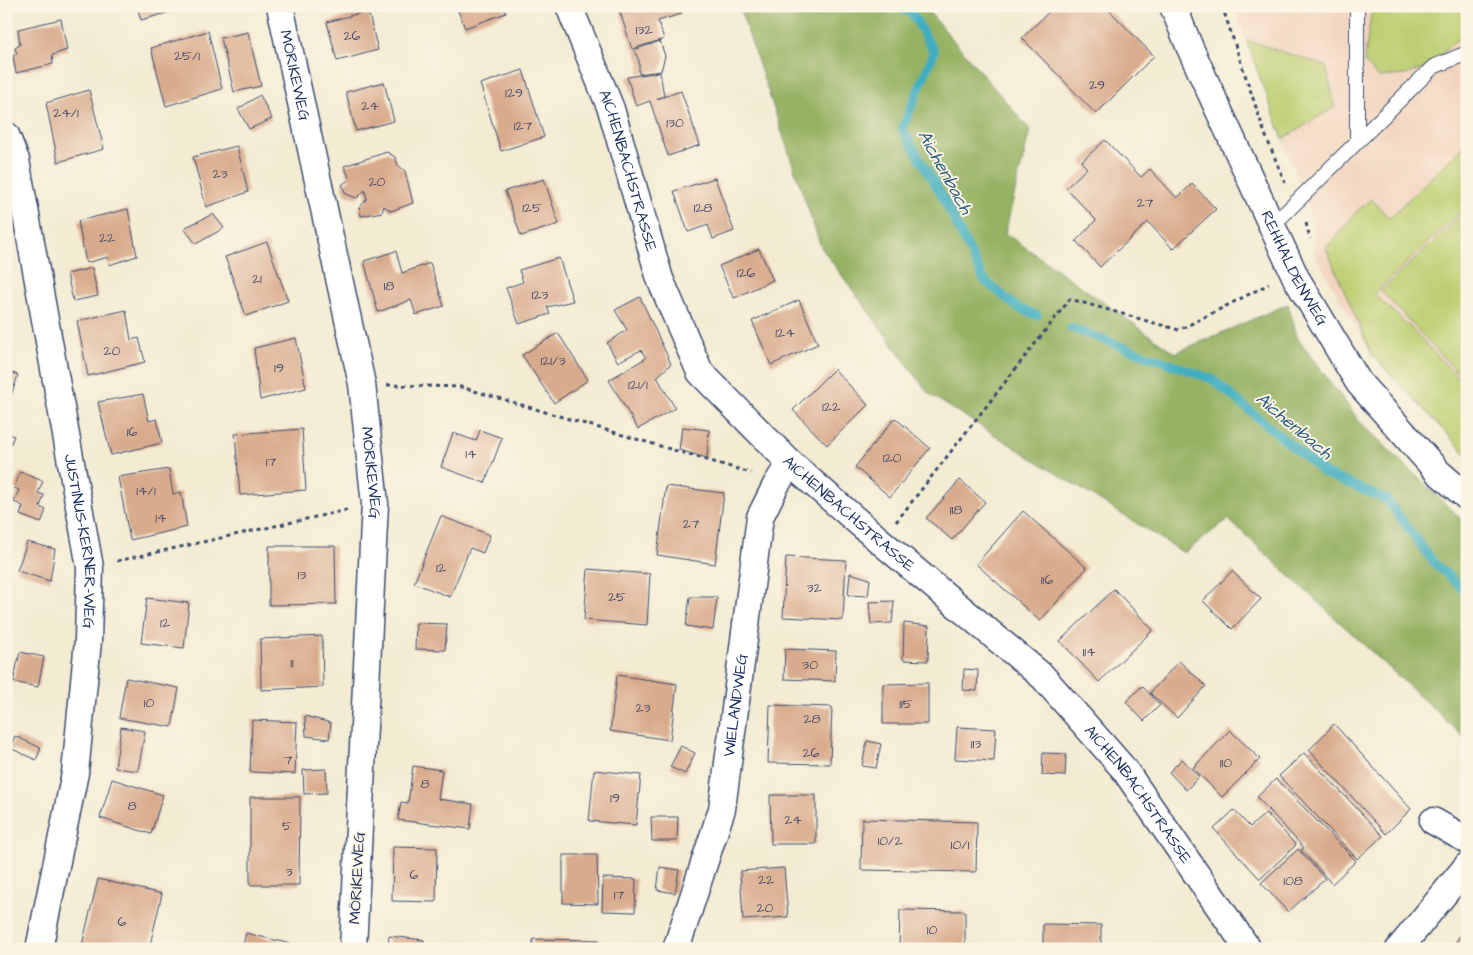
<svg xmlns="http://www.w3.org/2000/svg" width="1473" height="955" font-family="'Architects Daughter',sans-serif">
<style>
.built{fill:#f2d4be}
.green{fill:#bdcf72;stroke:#6c7f68}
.forest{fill:#96b264;stroke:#587061}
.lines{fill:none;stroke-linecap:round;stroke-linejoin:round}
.stream{stroke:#41aebf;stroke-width:9}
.building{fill:#d9ab8d}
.service-casing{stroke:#3b4b6f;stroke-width:16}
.minor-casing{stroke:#3b4b6f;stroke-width:29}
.path{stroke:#3b4b6f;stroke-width:3;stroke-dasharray:4 4;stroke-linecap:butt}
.service{stroke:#fff;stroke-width:14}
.minor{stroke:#fff;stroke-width:26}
.labels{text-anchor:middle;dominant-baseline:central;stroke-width:4;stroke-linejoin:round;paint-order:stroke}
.number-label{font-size:14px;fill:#4a4e6a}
.street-label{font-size:16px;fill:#1b2f5e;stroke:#fcf5e5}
.water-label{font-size:18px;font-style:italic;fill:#285b80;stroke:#fcf5e5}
</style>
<rect width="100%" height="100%" fill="#fcf5e5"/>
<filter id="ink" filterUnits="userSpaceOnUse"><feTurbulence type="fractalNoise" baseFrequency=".02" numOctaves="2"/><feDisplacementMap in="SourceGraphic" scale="10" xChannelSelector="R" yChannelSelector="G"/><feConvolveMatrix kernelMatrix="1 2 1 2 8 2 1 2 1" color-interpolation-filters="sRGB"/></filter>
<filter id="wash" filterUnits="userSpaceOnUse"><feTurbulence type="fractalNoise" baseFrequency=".0096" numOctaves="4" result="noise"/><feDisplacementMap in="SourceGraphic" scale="20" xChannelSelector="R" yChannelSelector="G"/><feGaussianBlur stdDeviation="1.12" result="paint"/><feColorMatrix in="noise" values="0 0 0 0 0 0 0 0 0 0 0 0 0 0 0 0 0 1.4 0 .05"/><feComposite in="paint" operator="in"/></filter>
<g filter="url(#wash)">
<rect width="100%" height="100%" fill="#f3ebd2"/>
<path class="built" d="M1234,6H1467V455L1372,355L1315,255L1313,222Z"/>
<g class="green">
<path d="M1380,6H1467V31L1424,69L1404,75L1378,77L1364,62L1371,15Z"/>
<path d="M1246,40L1326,66L1335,107L1283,139Z"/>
<path d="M1467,143V206L1374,294L1413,330L1467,387V455L1372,355L1326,248L1357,211L1371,199L1389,218Z"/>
<path d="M1467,210V365L1458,373L1381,291Z"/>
</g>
<path class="forest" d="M739,6H924L1030,130L1005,233L1175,353L1288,304L1298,339L1360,422L1467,525V740L1228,519L1184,553L929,394L821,247Z"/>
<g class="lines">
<g class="stream">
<path d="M893,6L912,13L934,52L902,129L941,194L984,280L1018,308L1037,315"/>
<path d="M1071,328L1212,379L1324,473L1387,500L1434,563L1467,592"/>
</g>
</g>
<g id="blocks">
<g class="building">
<path d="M137,6H188V7L141,20Z"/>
<path d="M456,6H503L506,13L465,28Z"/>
<path d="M618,6H679L681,14L658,21L664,39L632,49Z"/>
<path d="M1055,6H1105L1154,56L1096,114L1022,38Z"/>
<path d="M368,11L378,50L337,61L327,22Z"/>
<path d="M61,19L67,50L52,55L53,64L16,73L13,56L17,54L15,48L20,45L18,29Z"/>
<path d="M208,31L222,89L166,106L151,48Z"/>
<path d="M248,32L261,86L234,92L221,38Z"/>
<path d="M660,41L665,56L661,71L639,74V61L634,50Z"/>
<path d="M523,70L544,137L501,151L480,84Z"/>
<path d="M660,72L664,96L657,99L681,91L700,145L668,156L650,101L636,106L627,77Z"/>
<path d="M384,82L394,121L356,131L346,92Z"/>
<path d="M89,90L104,149L58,162L46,103Z"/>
<path d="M260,95L272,119L249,129L238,109Z"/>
<path d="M1105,140L1141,177L1150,169L1177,198L1192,184L1216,209L1173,249L1148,222L1100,267L1076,241L1096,220L1066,188L1087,168L1081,162Z"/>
<path d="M237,146L248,192L206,207L193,157Z"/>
<path d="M387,152L395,157L398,165L405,171L413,203L391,211L384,206L382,212L361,216L359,208L367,199L365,190L357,198L346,194L342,185L350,179L344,166Z"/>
<path d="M715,178L734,231L713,239L708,225L688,232L674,191Z"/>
<path d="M544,179L559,224L521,236L505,191Z"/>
<path d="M128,209L137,256L109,265L108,257L86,263L78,221Z"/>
<path d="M213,214L224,228L196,244L184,228Z"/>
<path d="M267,242L288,301L246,316L225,257Z"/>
<path d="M759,249L773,280L734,298L719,266Z"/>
<path d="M396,251L402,273L430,263L444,306L416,315L411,300L378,312L364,261Z"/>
<path d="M559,258L573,301L547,307L550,314L519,324L506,288L523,282L519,270Z"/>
<path d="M92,268L98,296L73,301L67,274Z"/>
<path d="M640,297L671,364L657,377L675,408L638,429L609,380L646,358L641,350L618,362L607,343L627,330L615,310Z"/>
<path d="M799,300L818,344L771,365L752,321Z"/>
<path d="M126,310L131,340L139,338L145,362L88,376L77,321Z"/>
<path d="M558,333L588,380L554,403L522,355Z"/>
<path d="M296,338L306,388L260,400L254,348Z"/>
<path d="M834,369L868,405L827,445L793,410Z"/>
<path d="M6,371L18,375L7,408H6Z"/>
<path d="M143,394L149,421L157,419L162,443L111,455L98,402Z"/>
<path d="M895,418L930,448L890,497L855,467Z"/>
<path d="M682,427L709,430L707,458L679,450Z"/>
<path d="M302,429L306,490L240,495L235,434Z"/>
<path d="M480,430L502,438L485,483L441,467L453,433L476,441Z"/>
<path d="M6,433L14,436L6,455Z"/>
<path d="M169,469L173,494L181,492L187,527L130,540L118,477Z"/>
<path d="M20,472L43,481L38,493L44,495L40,507L46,510L41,523L20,515L23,506L14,502L19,490L14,488Z"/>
<path d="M960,480L985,502L952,540L926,518Z"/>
<path d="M666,486L724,493L715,564L657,555Z"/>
<path d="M1023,511L1087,568L1040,621L976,564Z"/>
<path d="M441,516L490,535L483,553L470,548L450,597L414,583Z"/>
<path d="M27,542L55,549L50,581L17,571Z"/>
<path d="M269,546H335L336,604L269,605Z"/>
<path d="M786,557L846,560L843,620L783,617Z"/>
<path d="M588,569L650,574L647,625L584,620Z"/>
<path d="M1232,571L1261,599L1232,629L1203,601Z"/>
<path d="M850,573L870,579L868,596L848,595Z"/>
<path d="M1114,589L1153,630L1099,682L1060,641Z"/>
<path d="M690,597H717L713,630L686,626Z"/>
<path d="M147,598L189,603L184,648L141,643Z"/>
<path d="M894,601L892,623L871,624L869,602Z"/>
<path d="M416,623L447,624L445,650L415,649Z"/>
<path d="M904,623L929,626L928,661L903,660Z"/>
<path d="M322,636L323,687L261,690L260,639Z"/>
<path d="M785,649L836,651L835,681L784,679Z"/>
<path d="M20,652L44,657L38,687L13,682Z"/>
<path d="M1179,661L1206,686L1177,718L1150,693Z"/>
<path d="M964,669L978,670L977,691L963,690Z"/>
<path d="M617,675L677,684L670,740L610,731Z"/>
<path d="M126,678L179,688L172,727L119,718Z"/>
<path d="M928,683V724H883V684Z"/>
<path d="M1142,686L1160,705L1144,721L1126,702Z"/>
<path d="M770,705L832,707L830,764L768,763Z"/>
<path d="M305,716L331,723L329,739L306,736Z"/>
<path d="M252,720L297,722L295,774L250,772Z"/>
<path d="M1334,724L1411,809L1386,834L1309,750Z"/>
<path d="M121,727L145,731L138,771L115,768Z"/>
<path d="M957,727L996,729L994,761L955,759Z"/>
<path d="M1230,730L1260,759L1222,797L1193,768Z"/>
<path d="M15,736L41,748L36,760L10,748Z"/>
<path d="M867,741L881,744L876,768L862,766Z"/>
<path d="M681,746L695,753L685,774L670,767Z"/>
<path d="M1043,753L1066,754L1065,776L1042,775Z"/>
<path d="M1304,753L1383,836L1357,859L1279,776Z"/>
<path d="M1182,759L1199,777L1186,790L1169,772Z"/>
<path d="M413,766L442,770L438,799L473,804L470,829L398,820L401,802L408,803Z"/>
<path d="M326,769L327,793L304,794L303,770Z"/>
<path d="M594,770L641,775L636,825L589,821Z"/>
<path d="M112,779L163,795L151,834L100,818Z"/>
<path d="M1276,779L1356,861L1332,884L1301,850L1304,848L1257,797Z"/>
<path d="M770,795H816V844H771Z"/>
<path d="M250,797H300L299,885H250Z"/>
<path d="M1234,810L1250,827L1266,813L1296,845L1260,879L1214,829Z"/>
<path d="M651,817H678L677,841H652Z"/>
<path d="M862,819L977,822L976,872L861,870Z"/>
<path d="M393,847L437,848L436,902L392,901Z"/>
<path d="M1298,849L1325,879L1288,912L1261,883Z"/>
<path d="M563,855H597L598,904L563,903Z"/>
<path d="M660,867L679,870L675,893L657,890Z"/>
<path d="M784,868L788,917L743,920L740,871Z"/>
<path d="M603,878L636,879L635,912L602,911Z"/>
<path d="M98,879L162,894L149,949H81Z"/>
<path d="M900,910L965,911V949H899Z"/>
<path d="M1043,924L1101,925V949H1043Z"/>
<path d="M1467,926V949H1466L1456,942Z"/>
<path d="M246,933L307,948V949H242Z"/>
<path d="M389,936L424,940V949H388Z"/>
<path d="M533,939L599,940L598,949H532Z"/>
</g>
</g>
</g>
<g filter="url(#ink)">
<use href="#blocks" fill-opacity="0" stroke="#3b4b6f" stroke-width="1"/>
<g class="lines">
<g class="service-casing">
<g id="service">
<path d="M1357,11V141"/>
<path d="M1272,226L1433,67L1467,53"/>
</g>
</g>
<g class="minor-casing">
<g id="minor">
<path id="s1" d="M280,6L362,384L375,504L353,949"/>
<path id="s2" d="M569,6L611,109L660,279L700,372L790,463L880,541L1043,677L1124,769L1248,949"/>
<path id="s3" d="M1173,6L1190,48L1296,278L1359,383L1438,472L1467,497"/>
<path id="s4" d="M6,135L16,160L90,567L88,641L75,773L39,949"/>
<path d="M1433,821L1467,840"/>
<path id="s5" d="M676,949L722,809L760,517L776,485L790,463"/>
<path d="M1399,949L1467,866"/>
</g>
</g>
<g class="path">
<path d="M1222,6L1265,134L1286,185"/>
<path d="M1326,6L1338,8"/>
<path d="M1306,223L1310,239"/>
<path d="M387,385L461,387L751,473"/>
<path d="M896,522L1070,299L1179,330L1269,284"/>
<path d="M117,561L347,510"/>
</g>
<use href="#service" class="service"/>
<use href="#minor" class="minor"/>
</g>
</g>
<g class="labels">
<g class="number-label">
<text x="644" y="30">132</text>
<text x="352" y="36">26</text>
<text x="187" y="56">25/1</text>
<text x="1097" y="85">29</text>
<text x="514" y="93">129</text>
<text x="370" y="106">24</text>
<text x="66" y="113">24/1</text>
<text x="675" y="123">130</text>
<text x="523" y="126">127</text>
<text x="220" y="174">23</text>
<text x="377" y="182">20</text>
<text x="1145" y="203">27</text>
<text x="532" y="208">125</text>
<text x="703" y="208">128</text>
<text x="107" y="238">22</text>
<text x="746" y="273">126</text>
<text x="257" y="279">21</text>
<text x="389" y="286">18</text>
<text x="540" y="295">123</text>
<text x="785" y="333">124</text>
<text x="112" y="351">20</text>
<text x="553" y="361">121/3</text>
<text x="279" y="368">19</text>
<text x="638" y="385">121/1</text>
<text x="831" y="407">122</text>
<text x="132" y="432">16</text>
<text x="471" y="454">14</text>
<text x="892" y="458">120</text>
<text x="271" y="462">17</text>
<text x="146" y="491">14/1</text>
<text x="956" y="510">118</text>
<text x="161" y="518">14</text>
<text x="691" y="524">27</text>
<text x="441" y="568">12</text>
<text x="302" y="575">13</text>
<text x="1047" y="580">116</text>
<text x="814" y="588">32</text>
<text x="617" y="597">25</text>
<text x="165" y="623">12</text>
<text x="1089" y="652">114</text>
<text x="292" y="663">11</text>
<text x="810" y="665">30</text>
<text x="149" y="703">10</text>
<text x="906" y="704">115</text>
<text x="643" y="708">23</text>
<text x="812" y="719">28</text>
<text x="976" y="744">113</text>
<text x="811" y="753">26</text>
<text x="288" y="760">7</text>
<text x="1226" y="763">110</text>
<text x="425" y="784">8</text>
<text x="615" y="798">19</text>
<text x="132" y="806">8</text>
<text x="793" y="820">24</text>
<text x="287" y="826">5</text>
<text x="890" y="841">10/2</text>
<text x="960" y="845">10/1</text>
<text x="289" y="872">3</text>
<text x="414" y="875">6</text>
<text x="766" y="880">22</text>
<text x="1293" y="881">108</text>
<text x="619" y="895">17</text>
<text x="765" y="908">20</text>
<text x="122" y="922">6</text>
<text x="932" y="930">10</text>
</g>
<g class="street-label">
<text stroke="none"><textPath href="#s1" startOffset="71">MÖRIKEWEG</textPath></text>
<text stroke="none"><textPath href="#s2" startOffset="175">AICHENBACHSTRASSE</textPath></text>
<text stroke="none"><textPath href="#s3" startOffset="289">REHHALDENWEG</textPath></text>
<text stroke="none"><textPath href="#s1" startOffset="476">MÖRIKEWEG</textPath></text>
<text stroke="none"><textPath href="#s2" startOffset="595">AICHENBACHSTRASSE</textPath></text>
<text stroke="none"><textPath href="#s4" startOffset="414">JUSTINUS-KERNER-WEG</textPath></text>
<text stroke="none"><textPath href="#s5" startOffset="252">WIELANDWEG</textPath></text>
<text stroke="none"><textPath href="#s2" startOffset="1000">AICHENBACHSTRASSE</textPath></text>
<text transform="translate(357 878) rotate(-87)">MÖRIKEWEG</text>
</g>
<g class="water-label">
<text transform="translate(945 172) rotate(61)">Aichenbach</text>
<text transform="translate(1294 426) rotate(40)">Aichenbach</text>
</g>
</g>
<rect width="1473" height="955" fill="none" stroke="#fcf5e5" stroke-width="25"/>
</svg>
